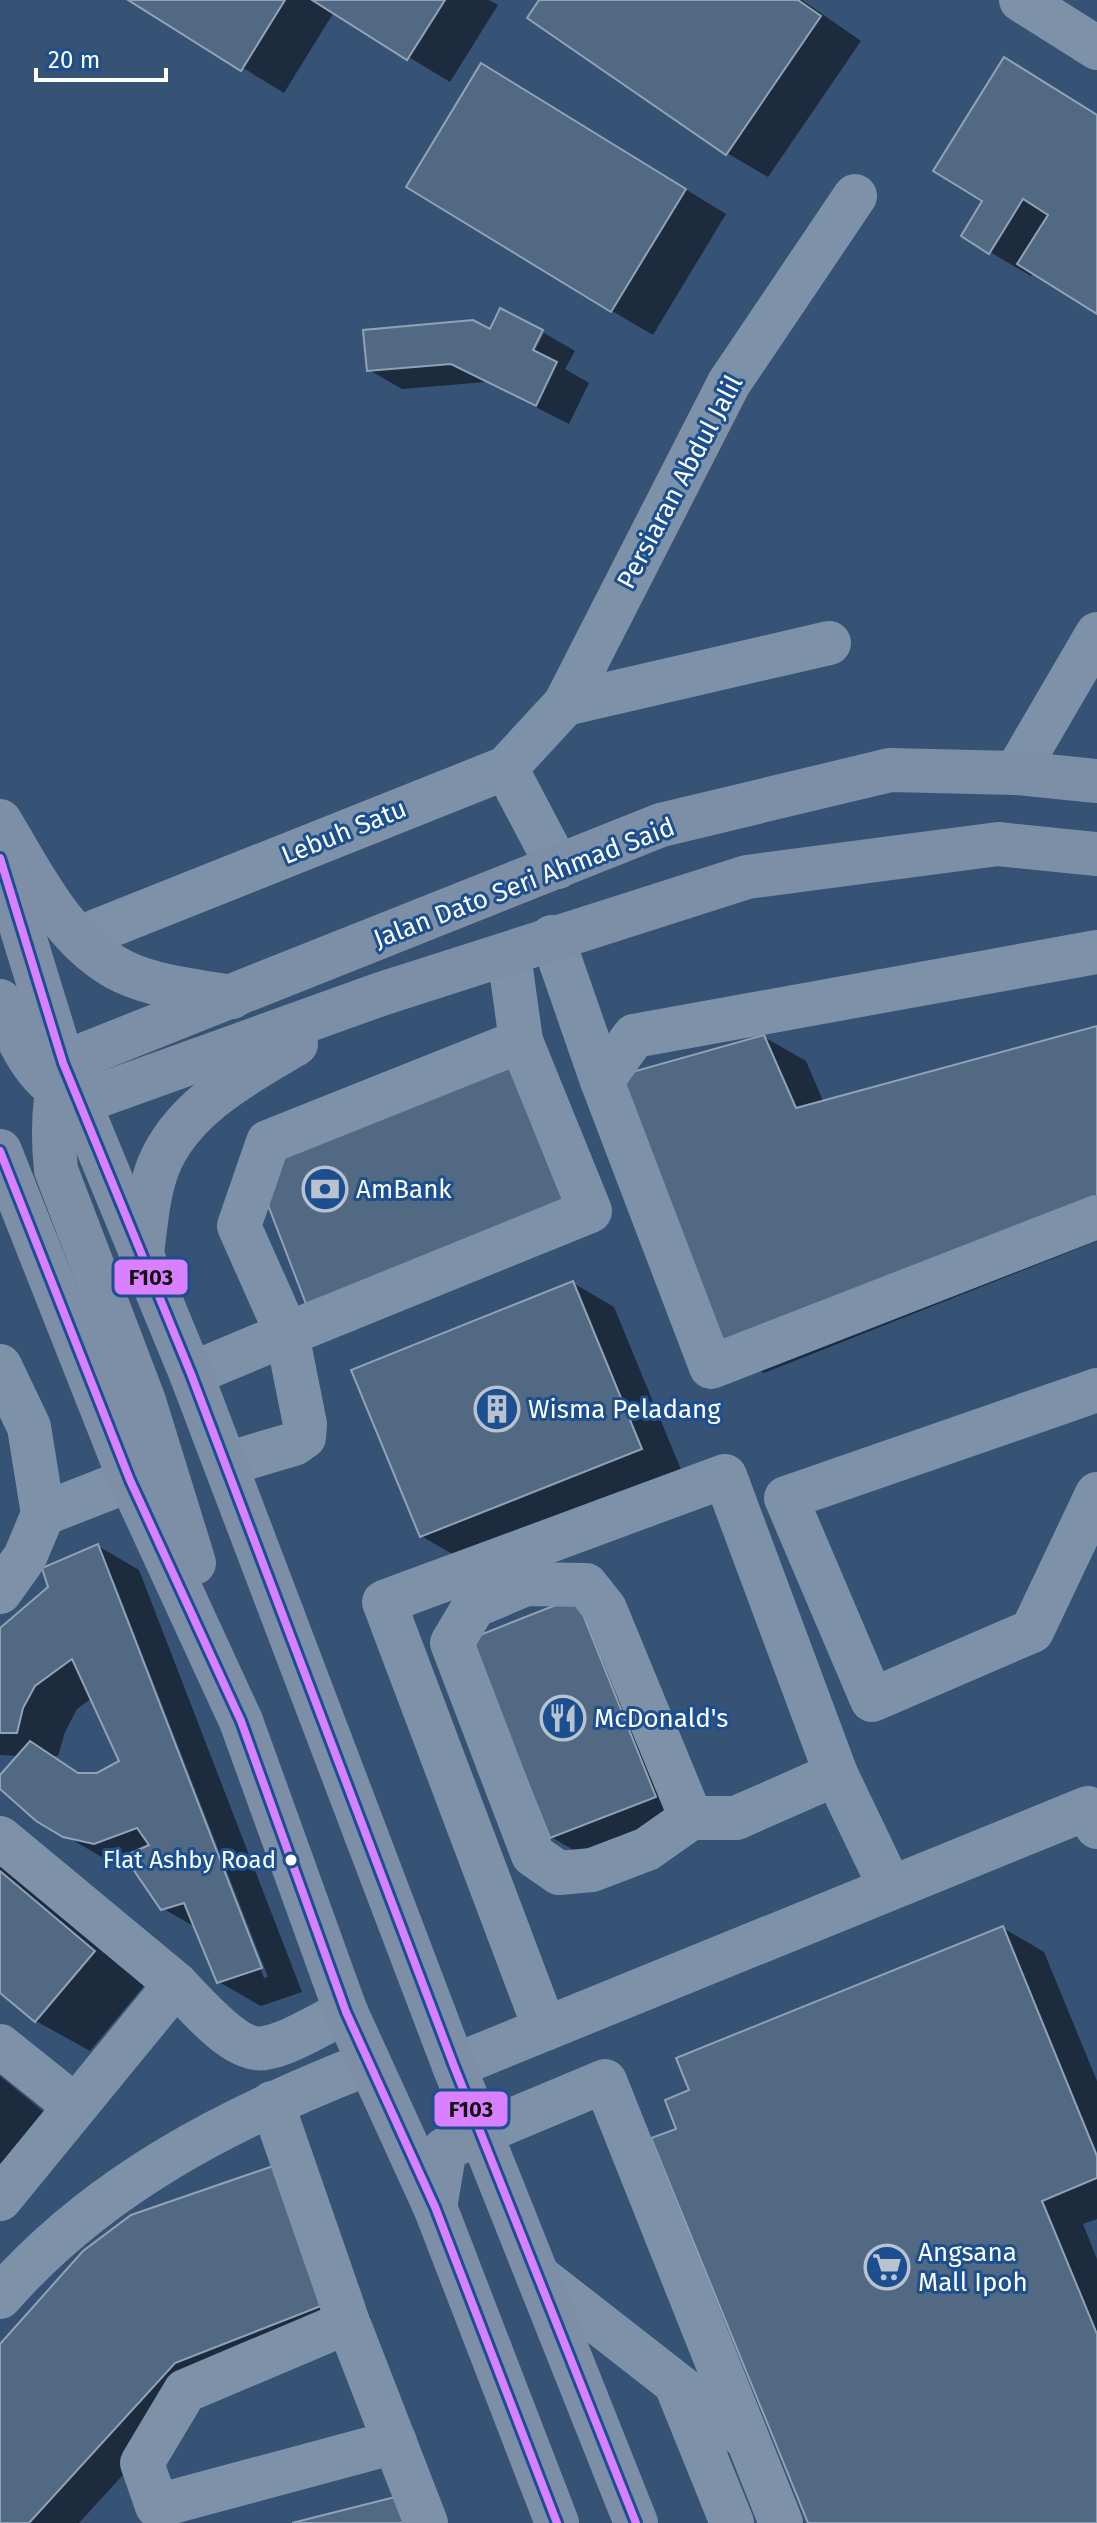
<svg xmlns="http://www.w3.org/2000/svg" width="1097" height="2523" font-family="'Fira Sans',sans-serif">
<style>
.shadow{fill:#0007;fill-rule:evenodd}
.building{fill:#526984;stroke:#92a2b6;stroke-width:2}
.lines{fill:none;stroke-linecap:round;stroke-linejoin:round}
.minor{stroke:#7d92a8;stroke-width:44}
.major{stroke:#7d8ea7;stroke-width:44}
.bus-1-casing{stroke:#1b4f8f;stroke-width:14}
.bus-1{stroke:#d880ff;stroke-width:8}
.bus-dot{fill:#fff;stroke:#1b4f8f;stroke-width:3}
.labels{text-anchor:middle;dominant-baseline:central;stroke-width:6;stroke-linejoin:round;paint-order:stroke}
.bus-label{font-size:24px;fill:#fff;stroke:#1b4f8f;text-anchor:end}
.street-label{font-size:26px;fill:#fff;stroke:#1b4f8f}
.poi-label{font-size:26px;fill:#fff;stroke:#1b4f8f;text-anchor:start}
.line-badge{stroke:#1b4f8f;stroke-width:3}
.pale-badge-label{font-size:22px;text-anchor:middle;font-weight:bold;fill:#111}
</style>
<rect width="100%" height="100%" fill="#365274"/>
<g class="shadow">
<path d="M132,0H489L498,5L450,82L334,12L284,93Z"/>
<path d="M542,0H802L861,41L768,177L727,153Z"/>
<path d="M523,90L726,214L653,335L612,311Z"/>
<path d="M1097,115V312L1034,272L1031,276L990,252L985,201Z"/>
<path d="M544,333L575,351L565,369L589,383L569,424L486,382L402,389L369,370L530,359Z"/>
<path d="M1097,1028V1241L764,1373L722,1349L764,1037L806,1061L824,1103Z"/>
<path d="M573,1283L614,1307L682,1472L463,1560L421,1536Z"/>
<path d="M98,1546L139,1570L302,1992L261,2006L219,1982L197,1928L162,1908L134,1866L107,1860L64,1835L13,1801L0,1786V1778L20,1756L0,1755V1631ZM109,1579H113L268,1977L264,1978ZM92,1698L122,1762L98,1775H82L50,1756H58L65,1732L77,1709Z"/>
<path d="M576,1599L688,1816L584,1856L551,1837Z"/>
<path d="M0,1859L147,1982L90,2051L36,2021L0,1990Z"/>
<path d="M1003,1928L1044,1952L1097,2081V2219L1083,2224L1097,2259V2523H811L679,2130L692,2091Z"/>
<path d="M0,2076L45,2113L2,2164L0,2163Z"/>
<path d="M312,2185L371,2318L209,2381L79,2523H0V2347Z"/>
</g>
<g class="building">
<path d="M128,0H285L241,71Z"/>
<path d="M312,0H445L407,60Z"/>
<path d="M539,0H798L821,16L726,155L527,18Z"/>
<path d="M1004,57L1097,115V314L1017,264L1048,215L1023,199L989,254L961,236L982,201L933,171Z"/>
<path d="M481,63L686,189L611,312L406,187Z"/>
<path d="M500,308L543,330L533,350L557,362L536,406L451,364L367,371L363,330L473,320L490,329Z"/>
<path d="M1097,1026V1201L720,1351L617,1096L632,1072L764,1035L796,1108Z"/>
<path d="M510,1054L568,1202L306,1304L263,1192L289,1139Z"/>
<path d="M573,1281L642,1449L420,1537L351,1370Z"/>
<path d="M98,1544L262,1968L217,1983L184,1903L161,1910L124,1856L149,1845L137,1828L94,1844L63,1837L36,1821L0,1789V1775L30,1741L78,1773H97L119,1761L72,1659L35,1686L23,1708L17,1733H0V1628L48,1587L42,1568Z"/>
<path d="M576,1597L656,1797L550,1838L470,1639Z"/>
<path d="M0,1871L95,1951L35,2022L0,1993Z"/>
<path d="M1003,1926L1097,2156V2178L1042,2201L1097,2334V2523H808L651,2138L676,2129L665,2100L689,2090L676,2058Z"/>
<path d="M279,2164L339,2299L175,2363L29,2523H0V2344L83,2251L131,2215Z"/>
<path d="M407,2494L415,2523H292Z"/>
</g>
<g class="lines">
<g class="minor">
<path d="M1021,0L1097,48"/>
<path d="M565,704L829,643"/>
<path d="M506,768L558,867"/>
<path d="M1016,773L1097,634"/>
<path d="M552,937L602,1081"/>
<path d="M79,938L506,768L565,704L729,383L855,196"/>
<path d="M1097,952L634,1036L602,1081L711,1367L1097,1217"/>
<path d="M0,1366L29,1427L43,1514L25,1557L0,1592"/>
<path d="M191,1374L287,1334L239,1226L268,1142L521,1041L509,955"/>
<path d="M1097,1390L786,1498L872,1700L1032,1631L1097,1494"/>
<path d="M226,1464L294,1444L304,1437L305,1424L287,1334L590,1211L521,1041"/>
<path d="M43,1514L130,1480"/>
<path d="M691,1818L605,1609L586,1585L526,1584L474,1606L452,1643L533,1855L559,1873L592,1870L647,1849L691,1818H736L836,1774"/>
<path d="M0,1838L176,1984L0,2199"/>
<path d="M176,1984C195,2003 236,2054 265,2048C292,2043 321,2023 346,2012"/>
<path d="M545,2029L384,1602L725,1476L836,1774L890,1887"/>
<path d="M0,2046L75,2106"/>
<path d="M454,2066L1088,1808L1097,1827"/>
<path d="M272,2103L348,2322L426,2523"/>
<path d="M481,2133L605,2081L781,2523"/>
<path d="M538,2276L747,2439"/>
<path d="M0,2297C99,2184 229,2118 367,2064"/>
<path d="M348,2322L185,2391L142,2463L157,2506L395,2442"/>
<path d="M677,2387L732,2523"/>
</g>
<g class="major">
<path d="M0,821C33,875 64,943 124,972C156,987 197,991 232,997"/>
<path d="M0,858L63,1063L191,1374L454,2066L636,2523"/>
<path d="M0,1001C19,1041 33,1080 75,1099"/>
<path d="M63,1063L661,825L890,770L1016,773L1097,781"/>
<path d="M63,1063C53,1099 52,1133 56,1170L144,1401L194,1563"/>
<path d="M81,1102L381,994L747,877L998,844L1097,854"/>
<path d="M0,1151L130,1480L241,1721L346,2012L435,2207L557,2523"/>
<path d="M142,1253C146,1224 148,1193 158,1167C181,1108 245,1074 296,1044"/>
<path d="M435,2207L445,2149L481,2133"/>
</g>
<g class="bus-1-casing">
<g id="bus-1">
<path d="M0,858L63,1063L191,1374L454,2066L636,2523"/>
<path d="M0,1151L130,1480L241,1721L346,2012L435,2207L557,2523"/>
</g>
</g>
<use href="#bus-1" class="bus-1"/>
</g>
<defs>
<g id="bank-ring" transform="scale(2.3)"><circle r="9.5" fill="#1b4f8f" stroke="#b9c2ce" stroke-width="1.5"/><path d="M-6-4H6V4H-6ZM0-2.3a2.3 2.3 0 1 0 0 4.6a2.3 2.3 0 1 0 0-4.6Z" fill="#b9c2ce"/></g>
<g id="building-ring" transform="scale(2.3)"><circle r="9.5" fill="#1b4f8f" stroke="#b9c2ce" stroke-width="1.5"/><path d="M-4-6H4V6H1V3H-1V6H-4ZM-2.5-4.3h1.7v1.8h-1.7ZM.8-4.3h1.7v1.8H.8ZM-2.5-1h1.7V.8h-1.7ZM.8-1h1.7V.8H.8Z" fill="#b9c2ce"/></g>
<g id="restaurant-ring" transform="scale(2.3)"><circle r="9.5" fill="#1b4f8f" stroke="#b9c2ce" stroke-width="1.5"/><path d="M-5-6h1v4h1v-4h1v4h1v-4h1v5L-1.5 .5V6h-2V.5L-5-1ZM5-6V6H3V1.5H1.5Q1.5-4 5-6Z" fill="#b9c2ce"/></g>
<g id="supermarket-ring" transform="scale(2.3)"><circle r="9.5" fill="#1b4f8f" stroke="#b9c2ce" stroke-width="1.5"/><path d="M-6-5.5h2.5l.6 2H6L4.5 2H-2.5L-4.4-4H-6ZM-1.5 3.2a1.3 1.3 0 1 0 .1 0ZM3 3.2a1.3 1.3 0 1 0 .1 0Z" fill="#b9c2ce"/></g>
</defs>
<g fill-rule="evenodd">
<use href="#bank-ring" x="325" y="1189"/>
<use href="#building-ring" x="497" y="1409"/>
<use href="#restaurant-ring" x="563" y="1718"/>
<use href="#supermarket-ring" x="887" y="2267"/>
</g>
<circle class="bus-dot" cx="291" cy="1860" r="7"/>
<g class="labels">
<g class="bus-label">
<text x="276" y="1860">Flat Ashby Road</text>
</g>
<g class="street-label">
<text transform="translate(680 482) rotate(-62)">Persiaran Abdul Jalil</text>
<text transform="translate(344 832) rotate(-22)">Lebuh Satu</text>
<text transform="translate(524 883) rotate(-21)">Jalan Dato Seri Ahmad Said</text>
</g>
<g class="poi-label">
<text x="356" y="1189">AmBank</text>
<text x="528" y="1409">Wisma Peladang</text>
<text x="594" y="1718">McDonald's</text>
<text x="918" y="2252">Angsana<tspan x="918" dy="30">Mall Ipoh</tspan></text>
</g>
</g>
<g class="line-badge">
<rect x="113" y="1258" width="76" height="38" rx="8" fill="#d880ff"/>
<rect x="433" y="2090" width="76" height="38" rx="8" fill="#d880ff"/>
</g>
<g class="pale-badge-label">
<text x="151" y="1285">F103</text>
<text x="471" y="2117">F103</text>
</g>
<path d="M36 68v12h130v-12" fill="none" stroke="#ffffff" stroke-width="4"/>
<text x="48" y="68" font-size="24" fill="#ffffff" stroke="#1b4f8f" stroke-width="6" paint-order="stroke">20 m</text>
</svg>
